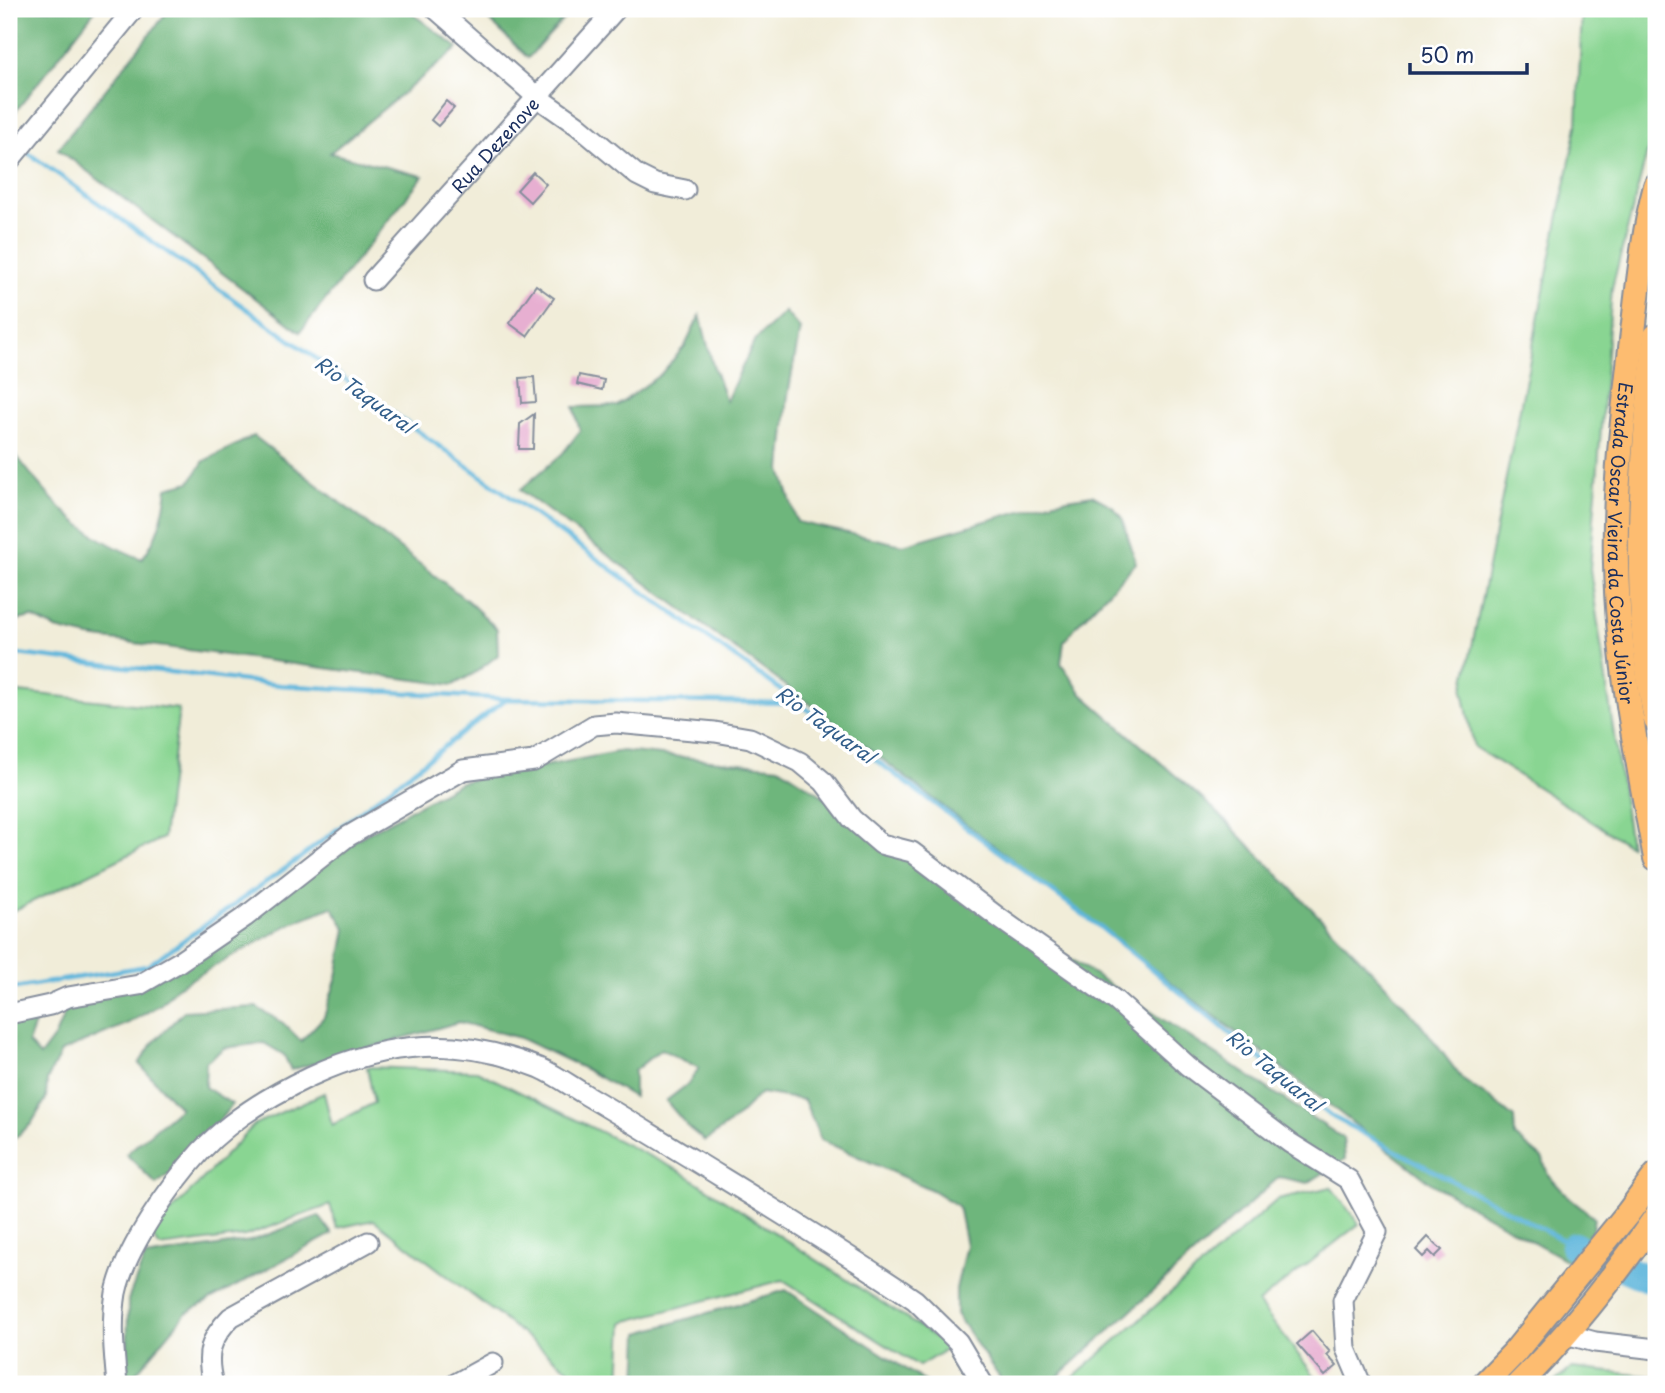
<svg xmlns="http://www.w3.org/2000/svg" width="1665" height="1393" font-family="'Playpen Sans',sans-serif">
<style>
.green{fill:#89d592;stroke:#528278;stroke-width:2}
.forest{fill:#6eb67c;stroke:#44726d;stroke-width:2}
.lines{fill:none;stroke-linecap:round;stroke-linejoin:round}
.stream{stroke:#5eb6db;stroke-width:4.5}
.river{stroke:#5eb6db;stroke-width:28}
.building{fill:#e7afd1}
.minor-casing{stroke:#868e9c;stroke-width:23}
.major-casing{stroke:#868e9c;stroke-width:28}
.minor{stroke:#fff;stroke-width:19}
.major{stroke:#fdbc70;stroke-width:24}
.labels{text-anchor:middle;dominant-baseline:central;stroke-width:7;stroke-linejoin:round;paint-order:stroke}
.street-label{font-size:18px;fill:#1b2f5e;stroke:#fff}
.water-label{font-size:19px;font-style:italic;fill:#325e8a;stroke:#fff}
</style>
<rect width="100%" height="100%" fill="#fff"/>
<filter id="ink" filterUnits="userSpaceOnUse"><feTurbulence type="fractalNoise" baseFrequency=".0143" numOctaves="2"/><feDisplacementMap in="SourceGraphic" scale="14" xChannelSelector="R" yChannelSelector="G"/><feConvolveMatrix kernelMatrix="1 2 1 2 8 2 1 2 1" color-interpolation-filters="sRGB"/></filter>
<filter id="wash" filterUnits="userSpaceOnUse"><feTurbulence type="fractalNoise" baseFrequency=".00686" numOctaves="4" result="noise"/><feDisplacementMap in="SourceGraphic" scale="28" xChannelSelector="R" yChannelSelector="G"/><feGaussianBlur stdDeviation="1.57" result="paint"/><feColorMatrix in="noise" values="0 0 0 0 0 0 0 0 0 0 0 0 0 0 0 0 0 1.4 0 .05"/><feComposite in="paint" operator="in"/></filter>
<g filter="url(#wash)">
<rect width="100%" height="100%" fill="#f1edd9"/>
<g class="green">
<path d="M1582,9H1656V118L1612,288L1590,569L1630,846L1474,747L1463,691L1577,126Z"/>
<path d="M9,691L179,709L163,838L9,913Z"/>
<path d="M367,1067L477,1071L680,1171L950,1347L919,1366L783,1280L623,1322L620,1384H588L374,1220L337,1228L330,1205L245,1236L160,1247L150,1234L255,1124L324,1093L332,1125L374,1103Z"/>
<path d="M1331,1187L1359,1224L1258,1303L1321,1384H1066L1278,1199Z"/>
<path d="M1572,1368L1656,1377V1384H1552Z"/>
</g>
<g class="forest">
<path d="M9,9H96L12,116L9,113Z"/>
<path d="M170,9H406L458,48L330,153L423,176L300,332L58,149Z"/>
<path d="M478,9H573L528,58Z"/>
<path d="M785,312L800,329L788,395L781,470L797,522L903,545L1055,501L1092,495L1112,506L1122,517L1136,563L1077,625L1064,642L1061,663L1082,694L1215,810L1382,981L1424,1028L1463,1080L1491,1099L1514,1118L1515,1136L1543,1159L1548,1175L1569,1198L1594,1218L1592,1230L1569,1262L1432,1184L821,712L520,490L562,454L580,431L574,407L617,406L661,374L685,346L700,315L712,362L726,401L755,340Z"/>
<path d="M254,436L469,602L497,629L498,655L475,673L453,685L89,637L56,629L32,617L9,622V446C51,501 76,533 142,559C158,537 164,515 167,488L190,482L204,461Z"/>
<path d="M622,751L779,767L1343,1138L1345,1159L1308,1183L1279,1177L1050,1384H1004L956,1314V1289L966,1245L958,1206L932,1190L821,1140L804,1100L761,1093L734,1120L705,1141L689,1128L666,1101L688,1084L699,1068L661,1049L634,1071V1097L585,1069L520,1038L459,1022L291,1070L284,1055L264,1043L224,1048L206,1062L205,1087L232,1104L190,1159L156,1184L126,1154L180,1108L139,1064L152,1044L184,1011L256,1007L283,1023L301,1041L324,1017L337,977L346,929L332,907L294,922L177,987L161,1004L129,1023L61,1052L47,1080L46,1099L31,1124L9,1143V1018L32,1011L37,1018L28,1043L40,1056L55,1036L67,1007L175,957L326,856L461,782Z"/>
<path d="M319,1216L332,1234L186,1313L127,1384L128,1300L145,1257L250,1241Z"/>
<path d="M786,1290L928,1384H637L639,1333Z"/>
</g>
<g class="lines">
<g class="stream">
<path d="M24,150L799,703L1100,927L1331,1116L1574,1246"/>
<path d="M9,653L279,685L506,699"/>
<path d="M9,989L147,966L300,858L506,699L799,703"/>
</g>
<path class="river" d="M1574,1246L1656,1282"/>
</g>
<g id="blocks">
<g class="building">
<path d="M446,101L454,108L438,126L431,120Z"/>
<path d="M533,172L546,184L530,202L517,190Z"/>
<path d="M536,285L554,298L527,336L509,323Z"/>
<path d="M579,375L604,380L602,390L577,384Z"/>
<path d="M534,377L536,402L522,403L520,378Z"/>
<path d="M534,414L533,449H519L520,424Z"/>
<path d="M1428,1237L1442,1250L1435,1257L1429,1251L1423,1257L1416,1250Z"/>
<path d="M1312,1331L1330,1352L1327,1355L1337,1366L1325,1376L1297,1344Z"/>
</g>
</g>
</g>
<g filter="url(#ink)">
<use href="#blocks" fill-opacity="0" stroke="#868e9c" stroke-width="2"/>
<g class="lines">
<g class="minor-casing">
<g id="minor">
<path d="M436,9L537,97L577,125L637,175L655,184L685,190"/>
<path d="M9,161L134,9"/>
<path id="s1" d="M373,280L616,9"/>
<path d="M9,1014L50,1005L68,997L139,985L179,962L245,917L347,837L463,770L534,761L594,725L616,723L715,732L750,738L800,762L824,782L852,819L881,844L912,852L999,918L1116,1001L1188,1066L1290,1143L1349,1180L1377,1232L1343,1300L1346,1349L1361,1384"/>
<path d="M1566,1334L1595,1342L1656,1349"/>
<path d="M117,1384C114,1354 111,1323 116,1293C125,1249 171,1184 201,1151C231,1119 271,1095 311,1076C389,1040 459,1036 540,1068C556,1075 571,1086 586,1095C622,1116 657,1138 692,1159C767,1205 842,1250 915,1300L958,1342L983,1384"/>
<path d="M213,1384C205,1354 210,1338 231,1317L368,1242"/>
<path d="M455,1384L493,1363"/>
</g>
</g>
<g class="major-casing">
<g id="major">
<path id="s2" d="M1656,186C1642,238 1638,294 1631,348C1623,419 1614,492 1616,564C1618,663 1638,761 1656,858"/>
<path d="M1656,336C1641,464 1631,592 1656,720"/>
<path d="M1484,1384L1514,1353L1628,1213L1656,1175"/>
<path d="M1519,1384C1570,1333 1615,1276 1656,1217"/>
</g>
</g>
<use href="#minor" class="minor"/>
<use href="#major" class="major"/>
</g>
</g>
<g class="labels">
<g class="street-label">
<text stroke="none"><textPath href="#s1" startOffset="182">Rua Dezenove</textPath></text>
<text stroke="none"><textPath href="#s2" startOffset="360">Estrada Oscar Vieira da Costa Júnior</textPath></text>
</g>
<g class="water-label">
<text transform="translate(365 394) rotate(36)">Rio Taquaral</text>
<text transform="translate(826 724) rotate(36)">Rio Taquaral</text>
<text transform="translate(1275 1070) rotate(39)">Rio Taquaral</text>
</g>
</g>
<rect width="1665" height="1393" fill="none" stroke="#fff" stroke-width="35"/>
<path d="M1410 63v10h117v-10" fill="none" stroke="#1b2f5e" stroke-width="3.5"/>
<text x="1420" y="63" font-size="21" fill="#1b2f5e" stroke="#ffffff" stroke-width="5" paint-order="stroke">50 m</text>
</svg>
